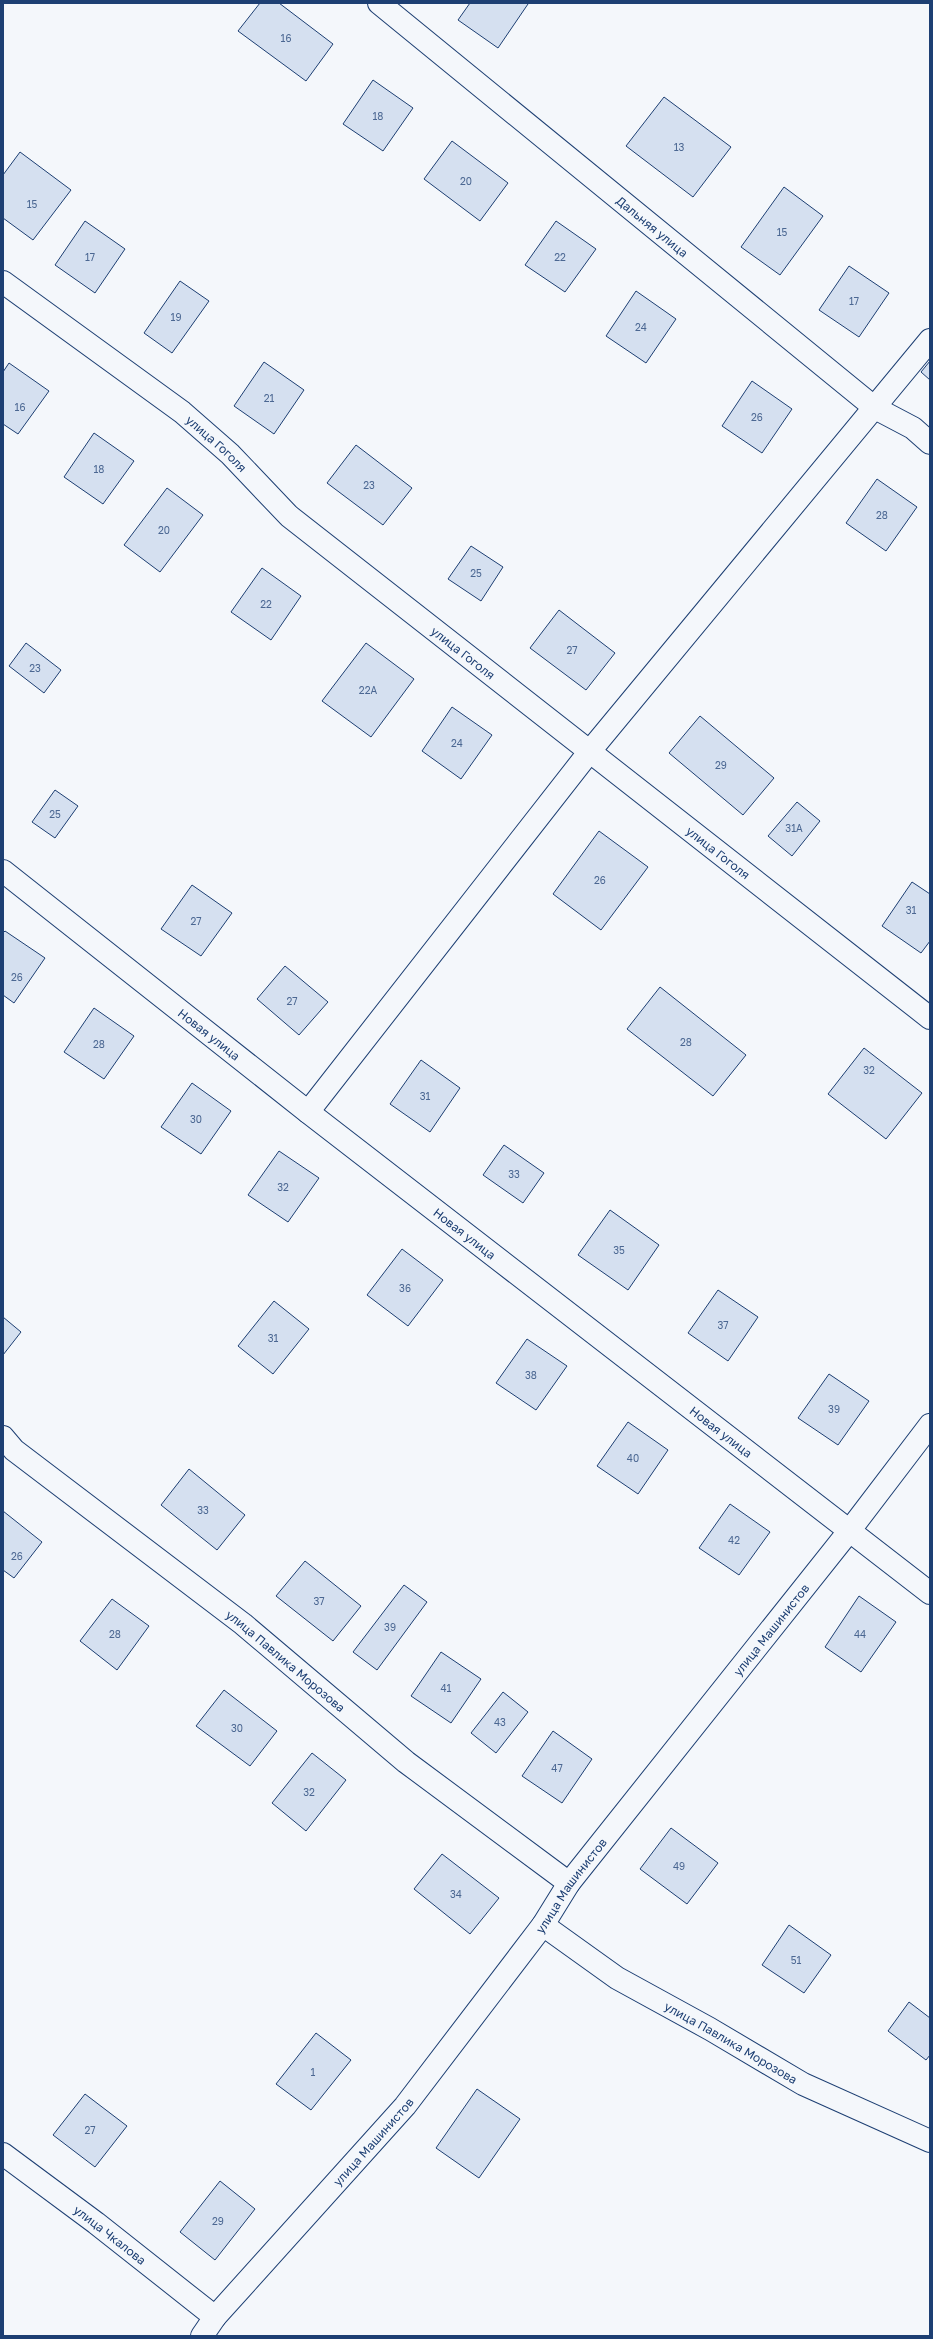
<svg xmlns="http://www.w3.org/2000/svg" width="933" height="2339" font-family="'Golos Text',sans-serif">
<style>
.building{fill:#d5e0f0;stroke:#1d3f73}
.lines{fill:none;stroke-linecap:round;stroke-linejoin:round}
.minor-casing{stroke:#1d3f73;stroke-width:24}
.minor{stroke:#f4f7fb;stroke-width:22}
.labels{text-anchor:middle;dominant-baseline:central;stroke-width:3;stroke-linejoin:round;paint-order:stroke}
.number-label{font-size:10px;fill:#4b6792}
.street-label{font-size:12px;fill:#1d3f73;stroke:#f4f7fb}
</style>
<rect width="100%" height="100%" fill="#f4f7fb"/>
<g class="building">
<path d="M260,3H279L333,44L306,81L238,31Z"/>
<path d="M470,3H527L528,4L498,48L458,20Z"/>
<path d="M373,80L413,108L383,151L343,124Z"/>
<path d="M664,97L731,147L693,197L626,146Z"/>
<path d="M452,141L508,183L480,221L424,179Z"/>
<path d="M20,152L71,190L33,240L3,218V175Z"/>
<path d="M784,187L823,216L780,275L741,247Z"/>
<path d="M85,221L125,249L95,293L55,265Z"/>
<path d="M556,221L596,249L565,292L525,265Z"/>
<path d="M849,266L889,293L859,337L819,310Z"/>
<path d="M180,281L209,301L172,353L144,333Z"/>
<path d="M636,291L676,319L646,363L606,336Z"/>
<path d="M930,361V380L921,372Z"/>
<path d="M264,362L304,390L274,434L234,406Z"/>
<path d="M9,363L49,391L18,434L3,424V372Z"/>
<path d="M752,381L792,409L762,453L722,426Z"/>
<path d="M94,433L134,461L103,504L64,477Z"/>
<path d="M356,445L412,488L383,525L327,483Z"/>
<path d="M877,479L917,507L886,551L846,523Z"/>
<path d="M167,488L203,515L160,572L124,545Z"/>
<path d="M471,546L503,567L481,601L448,579Z"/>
<path d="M262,568L301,596L271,640L231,612Z"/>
<path d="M559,610L615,653L586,690L530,648Z"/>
<path d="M26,643L61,670L44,693L9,666Z"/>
<path d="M366,643L414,679L371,737L322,701Z"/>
<path d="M452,707L492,735L461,779L422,751Z"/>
<path d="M700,716L774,778L743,815L669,753Z"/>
<path d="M55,790L78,806L55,838L32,822Z"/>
<path d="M797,802L820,821L792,856L768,836Z"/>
<path d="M599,831L648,867L601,930L553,894Z"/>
<path d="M912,882L930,894V941L921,953L882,926Z"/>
<path d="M192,885L232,913L201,956L161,929Z"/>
<path d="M5,931L45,958L14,1003L3,995V933Z"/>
<path d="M285,966L328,1002L299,1035L257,999Z"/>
<path d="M660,987L746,1055L713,1096L627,1029Z"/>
<path d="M94,1008L134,1036L104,1079L64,1052Z"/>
<path d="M864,1048L922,1093L886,1139L828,1094Z"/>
<path d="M421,1060L460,1088L430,1132L390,1104Z"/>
<path d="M192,1083L231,1111L201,1154L161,1127Z"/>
<path d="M504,1145L544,1173L523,1203L483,1175Z"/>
<path d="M279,1151L319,1178L288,1222L248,1195Z"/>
<path d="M610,1210L659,1245L628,1290L578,1255Z"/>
<path d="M402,1249L443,1280L408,1326L367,1295Z"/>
<path d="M718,1290L758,1317L728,1361L688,1333Z"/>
<path d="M274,1301L309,1329L273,1374L238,1346Z"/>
<path d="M3,1317L21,1332L3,1355Z"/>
<path d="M527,1339L567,1366L536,1410L496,1383Z"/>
<path d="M829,1374L869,1401L838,1445L798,1418Z"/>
<path d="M628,1422L668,1450L638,1494L597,1466Z"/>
<path d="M189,1469L245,1515L217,1550L161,1505Z"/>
<path d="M730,1504L770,1532L739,1575L699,1548Z"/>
<path d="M3,1511L42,1542L14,1578L3,1570Z"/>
<path d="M305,1561L361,1606L333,1641L276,1596Z"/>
<path d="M404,1585L427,1602L377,1670L353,1652Z"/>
<path d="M859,1596L896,1622L861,1672L825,1647Z"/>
<path d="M112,1599L149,1626L117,1670L80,1641Z"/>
<path d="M441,1652L481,1679L451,1723L411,1696Z"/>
<path d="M224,1690L277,1731L250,1766L196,1726Z"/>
<path d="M503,1692L528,1712L496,1753L471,1733Z"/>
<path d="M553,1731L592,1759L562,1803L522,1776Z"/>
<path d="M312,1753L346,1780L306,1831L272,1803Z"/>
<path d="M671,1828L718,1863L687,1904L640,1869Z"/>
<path d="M442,1854L499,1898L470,1934L414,1889Z"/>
<path d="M789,1925L831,1955L804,1993L762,1965Z"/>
<path d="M909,2002L930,2018V2055L926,2060L888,2031Z"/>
<path d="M316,2033L351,2060L311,2110L276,2084Z"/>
<path d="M477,2089L520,2119L479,2178L436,2148Z"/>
<path d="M85,2094L127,2126L95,2167L53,2135Z"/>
<path d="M220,2181L255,2209L215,2260L180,2232Z"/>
</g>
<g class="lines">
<g class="minor-casing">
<g id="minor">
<path id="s1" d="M379,3L875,408L913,428L930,443"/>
<path id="s2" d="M3,282L182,412L230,454L289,516L930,1018"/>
<path id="s3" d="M3,871L308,1112L930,1593"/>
<path d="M308,1112L590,751L930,340"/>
<path id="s4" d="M3,1437L14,1450L243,1624L406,1762L569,1883"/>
<path id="s5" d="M543,1925L617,1978L710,2029L803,2084L930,2141"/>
<path id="s6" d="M3,2154L96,2223L215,2317"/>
<path id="s7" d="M202,2336L215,2317L405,2106L543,1925L569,1883L850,1530L930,1425"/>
</g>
</g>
<use href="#minor" class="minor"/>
</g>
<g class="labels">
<g class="number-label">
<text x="286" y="38">16</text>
<text x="378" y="116">18</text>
<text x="679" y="147">13</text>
<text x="466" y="181">20</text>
<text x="32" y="204">15</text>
<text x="782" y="232">15</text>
<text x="90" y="257">17</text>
<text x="560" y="257">22</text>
<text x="854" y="301">17</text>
<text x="176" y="317">19</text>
<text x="641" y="327">24</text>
<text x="269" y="398">21</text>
<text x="20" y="407">16</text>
<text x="757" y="417">26</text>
<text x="99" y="469">18</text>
<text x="369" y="485">23</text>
<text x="882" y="515">28</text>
<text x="164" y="530">20</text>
<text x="476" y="573">25</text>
<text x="266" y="604">22</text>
<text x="572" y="650">27</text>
<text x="35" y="668">23</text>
<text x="368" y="690">22А</text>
<text x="457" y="743">24</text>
<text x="721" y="765">29</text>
<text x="55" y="814">25</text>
<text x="794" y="828">31А</text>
<text x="600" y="880">26</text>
<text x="911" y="910">31</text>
<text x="196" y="921">27</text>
<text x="17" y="977">26</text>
<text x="292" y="1001">27</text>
<text x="686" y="1042">28</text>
<text x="99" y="1044">28</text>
<text x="869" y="1070">32</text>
<text x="425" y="1096">31</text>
<text x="196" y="1119">30</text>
<text x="514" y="1174">33</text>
<text x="283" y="1187">32</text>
<text x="619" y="1250">35</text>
<text x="405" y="1288">36</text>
<text x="723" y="1325">37</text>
<text x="273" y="1338">31</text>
<text x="531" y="1375">38</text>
<text x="834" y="1409">39</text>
<text x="633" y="1458">40</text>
<text x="203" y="1510">33</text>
<text x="734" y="1540">42</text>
<text x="17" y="1556">26</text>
<text x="319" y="1601">37</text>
<text x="390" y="1627">39</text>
<text x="115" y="1634">28</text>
<text x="860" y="1634">44</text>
<text x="446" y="1688">41</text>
<text x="500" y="1722">43</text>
<text x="237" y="1728">30</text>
<text x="557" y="1768">47</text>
<text x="309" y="1792">32</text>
<text x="679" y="1866">49</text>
<text x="456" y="1894">34</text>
<text x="796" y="1960">51</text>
<text x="313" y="2072">1</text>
<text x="90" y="2130">27</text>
<text x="218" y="2221">29</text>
</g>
<g class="street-label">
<text stroke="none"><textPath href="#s1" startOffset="353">Дальняя улица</textPath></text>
<text stroke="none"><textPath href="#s2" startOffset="268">улица Гоголя</textPath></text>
<text stroke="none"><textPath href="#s2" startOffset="592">улица Гоголя</textPath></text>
<text stroke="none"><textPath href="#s2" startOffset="916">улица Гоголя</textPath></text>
<text stroke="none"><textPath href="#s3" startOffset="263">Новая улица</textPath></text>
<text stroke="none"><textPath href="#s3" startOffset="587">Новая улица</textPath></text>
<text stroke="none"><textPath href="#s3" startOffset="911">Новая улица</textPath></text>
<text stroke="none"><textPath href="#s7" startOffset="908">улица Машинистов</textPath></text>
<text stroke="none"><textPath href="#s4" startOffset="361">улица Павлика Морозова</textPath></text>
<text stroke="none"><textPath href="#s7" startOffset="583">улица Машинистов</textPath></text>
<text stroke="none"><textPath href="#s5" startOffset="222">улица Павлика Морозова</textPath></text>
<text stroke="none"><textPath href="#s7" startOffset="259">улица Машинистов</textPath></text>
<text stroke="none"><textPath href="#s6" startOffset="134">улица Чкалова</textPath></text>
</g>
</g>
<rect width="933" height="2339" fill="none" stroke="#1d3f73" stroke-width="8"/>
</svg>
